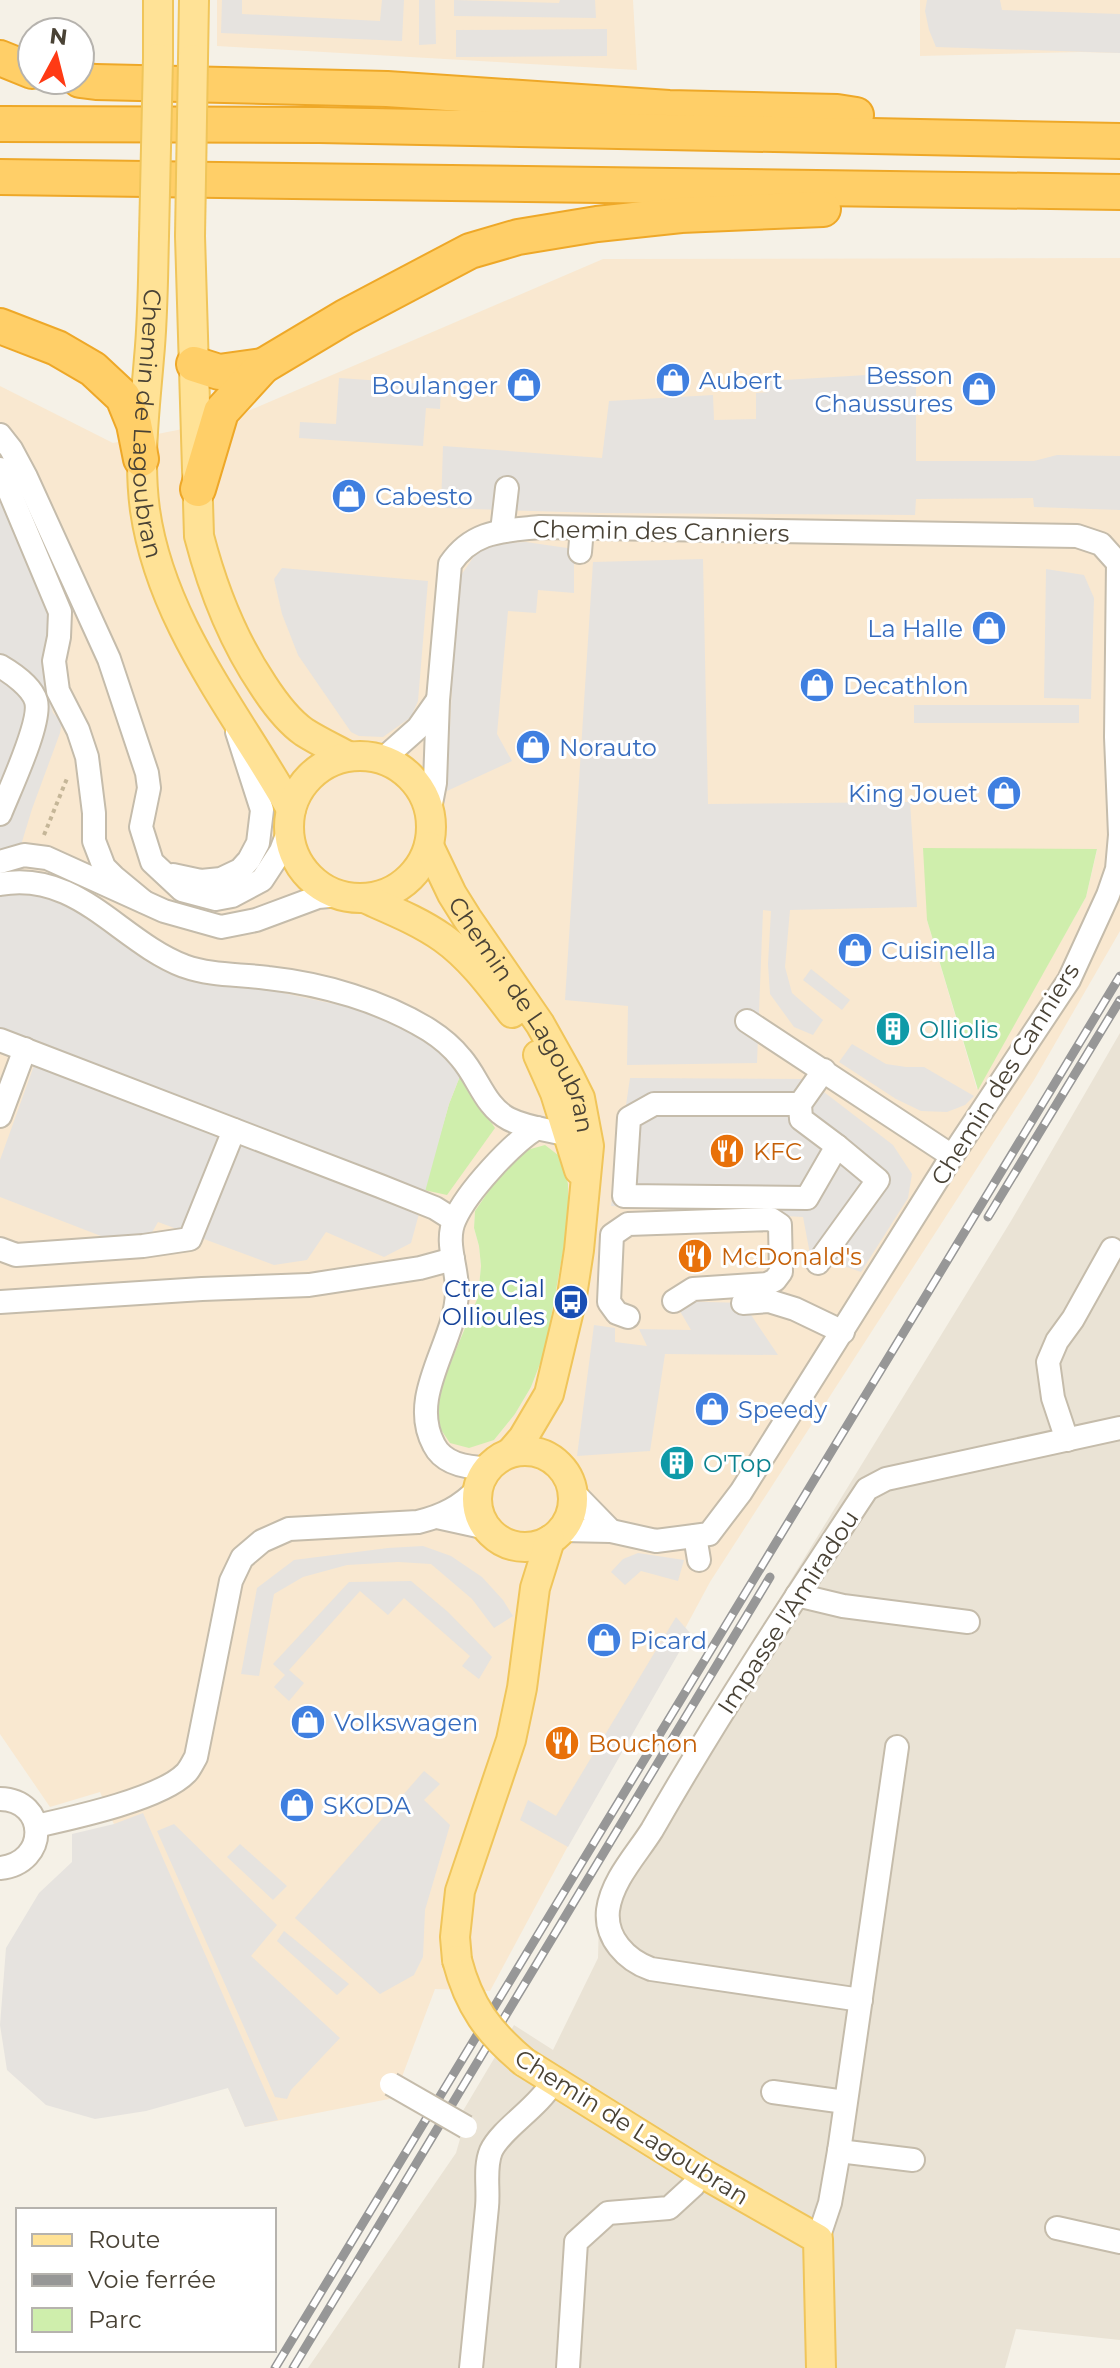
<svg xmlns="http://www.w3.org/2000/svg" width="1120" height="2368" font-family="Montserrat,sans-serif">
<style>
.residential{fill:#eae3d5}
.commercial{fill:#f9e8d0;fill-rule:evenodd}
.green{fill:#cfeeac}
.parking{fill:#e6e3df}
.lines{fill:none;stroke-linecap:round;stroke-linejoin:round}
.minor-casing{stroke:#c5bcab;stroke-width:26}
.major-casing{stroke:#f0c55a;stroke-width:32}
.highway-casing{stroke:#eea828;stroke-width:38}
.path{stroke:#c5b698;stroke-width:4;stroke-dasharray:4 4;stroke-linecap:butt}
.minor{stroke:#fff;stroke-width:22}
.major{stroke:#ffe296;stroke-width:28}
.highway{stroke:#ffcf68;stroke-width:34}
.rail-casing{stroke:#979797;stroke-width:9}
.rail{stroke:#fff;stroke-width:6;stroke-dasharray:18;stroke-linecap:butt}
.minor-bridge-casing{stroke:#c5bcab;stroke-width:26;stroke-linecap:butt}
.major-bridge-casing{stroke:#f0c55a;stroke-width:32;stroke-linecap:butt}
.minor-bridge{stroke:#fff;stroke-width:22}
.major-bridge{stroke:#ffe296;stroke-width:28}
.labels{text-anchor:middle;dominant-baseline:central;stroke-width:6;stroke-linejoin:round;paint-order:stroke}
.shop-label{font-size:24px;fill:#366cbe;stroke:#fff;text-anchor:start}
.street-label{font-size:24px;fill:#494235;stroke:#fff}
.culture-label{font-size:24px;fill:#0d838f;stroke:#fff;text-anchor:start}
.food-label{font-size:24px;fill:#c56008;stroke:#fff;text-anchor:start}
.transit-label{font-size:24px;fill:#164399;stroke:#fff;text-anchor:end}
</style>
<rect width="100%" height="100%" fill="#f5f1e7"/>
<path class="residential" d="M1120,1033V2340L1016,2329L1005,2368H308L456,2153L460,2139L451,2131L514,2025L553,2050L598,1958L599,1920L613,1870L1011,1221Z"/>
<g class="commercial">
<path d="M217,0H633L637,70L217,46Z"/>
<path d="M920,0H1120V53L1081,52L920,56Z"/>
<path d="M1120,258V931L1034,1080L710,1582L490,1991L435,1989L394,2098L245,2127L100,1792L50,1807L0,1734V386L113,443L227,420L603,259ZM1097,850L1086,897L977,1089L927,920ZM511,1166L556,1289L545,1351L531,1387L515,1414L494,1440L439,1390L478,1297L481,1266L479,1246L474,1228L475,1211L499,1176Z"/>
</g>
<g class="green">
<path d="M923,848L1097,849L1086,897L978,1090L927,920Z"/>
<path d="M460,1076L495,1128L447,1195L424,1190L449,1104Z"/>
<path d="M545,1145L562,1158L568,1184V1224L545,1351L531,1387L515,1414L494,1440L469,1448L450,1443L437,1424L439,1390L478,1297L481,1266L479,1246L474,1228L475,1211L499,1176L527,1150Z"/>
</g>
<g class="parking">
<path d="M222,0H242V14L380,21L382,0H404L402,41L221,33Z"/>
<path d="M419,0H435L436,44L419,45Z"/>
<path d="M454,0L559,3L560,0H595L596,18L454,16Z"/>
<path d="M927,0H1000L1002,10L1120,14V53L936,47L929,30L925,11Z"/>
<path d="M607,29V56L456,57V30Z"/>
<path d="M899,373L916,374V461H1034L1057,455L1120,456V510L1034,507L1033,498L916,499L915,515L598,513L441,508L443,446L602,458L609,401L713,395L714,420L756,419V393L769,392L768,381Z"/>
<path d="M339,378L441,385L440,409L426,408L423,446L299,438L300,422L336,424Z"/>
<path d="M0,485L50,611L51,639L45,662L46,689L53,713L62,722L60,733L32,809L7,891H37L251,986L353,1008L400,1023L435,1047L460,1076L449,1104L411,1243L384,1257L326,1232L307,1260L274,1265L158,1222L150,1236L119,1243L0,1197V1160L41,1046L0,1031Z"/>
<path d="M526,542L574,549V593L538,590L536,613L508,611L497,734L512,761L447,791L457,581L477,552L502,543Z"/>
<path d="M703,559L708,804L910,802L917,907L790,910L785,967L792,993L823,1020L813,1035L794,1027L770,994L768,964L771,911L763,910L757,1063L627,1065L628,1006L565,1000L593,562Z"/>
<path d="M282,568L428,581L418,701L411,717L383,737L359,736L351,732L298,655L282,614L274,579Z"/>
<path d="M1046,569L1084,575L1094,598L1091,699L1044,698Z"/>
<rect x="914" y="705" width="165" height="18"/>
<path d="M811,969L850,1000L842,1010L803,980Z"/>
<path d="M852,1044L886,1064L906,1067H924L974,1096L965,1105L947,1112L921,1111L896,1099L839,1062Z"/>
<path d="M630,1078L807,1079L893,1145L912,1174L908,1198L861,1272L810,1254L803,1217L611,1206Z"/>
<path d="M674,1301L743,1303L778,1355L665,1354L650,1451L577,1456L594,1325L615,1328V1342L647,1346L639,1329L691,1330Z"/>
<path d="M423,1546L451,1556L482,1577L503,1600L513,1616L494,1628L472,1599L431,1564L398,1562L347,1565L303,1577L274,1594L259,1676L241,1674L257,1588L294,1560L388,1548Z"/>
<path d="M638,1553L684,1560L678,1581L641,1571L625,1585L611,1572L623,1559Z"/>
<path d="M411,1581L448,1612L492,1657L479,1679L462,1666L470,1656L404,1598L388,1615L360,1591L289,1670L304,1683L289,1701L274,1687L285,1675L273,1664L349,1582Z"/>
<path d="M676,1617L690,1633L568,1847L520,1820L528,1800L556,1816Z"/>
<path d="M424,1771L440,1784L424,1800L450,1825L425,1910L423,1957L414,1975L380,1994L295,1918Z"/>
<path d="M143,1813L278,2120L245,2127L228,2088L146,2111L95,2119L46,2105L7,2070L0,2025L6,1948L39,1893L72,1862V1834L114,1824Z"/>
<path d="M174,1824L277,1925L251,1956L340,2038L291,2090L287,2099L275,2097L157,1831Z"/>
<path d="M240,1844L287,1886L273,1900L227,1857Z"/>
<path d="M284,1931L349,1984L337,1995L277,1941Z"/>
</g>
<g class="lines">
<g class="minor-casing">
<g id="minor">
<path d="M0,435L11,449L26,477L109,659L147,773L149,788L141,827L152,862L182,890L216,899L232,896L262,880L281,851L289,830"/>
<path d="M0,469L60,612L59,637L54,661L58,691L78,730L87,757L94,813V841L104,867L114,877L143,901"/>
<path d="M502,531L507,488"/>
<path d="M580,552L582,528"/>
<path d="M0,666C12,673 32,687 36,701C42,722 9,791 0,814"/>
<path d="M383,759L418,728L437,701"/>
<path d="M430,809L435,783L438,700L450,564C473,530 503,531 540,527L1077,536L1101,544L1118,563L1116,737L1120,835L1117,869L1108,895L1069,980L952,1156L741,1492L709,1534L656,1541L611,1531L563,1530"/>
<path d="M0,862L24,855L47,858L164,911L221,927L256,920L318,897L340,895"/>
<path d="M173,875L201,881L221,879L240,870L249,860L258,843L262,810L237,732"/>
<path d="M0,884C78,870 119,941 184,966C212,976 239,974 268,978C323,984 382,1001 429,1030C440,1037 453,1048 461,1058C478,1077 485,1107 509,1119C527,1128 549,1130 568,1135"/>
<path d="M747,1021L952,1156"/>
<path d="M0,1040L380,1186L435,1208L454,1220"/>
<path d="M800,1104H654L629,1118L624,1196L807,1198L837,1146L801,1119L800,1104L824,1070"/>
<path d="M0,1116L25,1049"/>
<path d="M0,1249L16,1255L143,1246L190,1239L234,1130"/>
<path d="M818,1263L878,1180L837,1146"/>
<path d="M0,1302L202,1289L309,1285L420,1268L453,1259"/>
<path d="M743,1303L769,1301L795,1309L843,1332"/>
<path d="M628,1317L617,1313L609,1302L612,1235L628,1224L771,1219L780,1225L781,1272L775,1280L767,1284L693,1289L674,1301"/>
<path d="M1067,1440L1053,1398L1048,1362L1057,1341L1073,1319L1112,1249"/>
<path d="M488,1468C468,1468 444,1465 434,1445C407,1395 456,1343 457,1292C458,1268 444,1242 455,1219C467,1192 512,1143 537,1128"/>
<path d="M573,1492L611,1531"/>
<path d="M437,1517L487,1528"/>
<path d="M695,1536L699,1560"/>
<path d="M797,1595L843,1606L968,1622"/>
<path d="M0,1799C48,1800 49,1863 0,1868"/>
<path d="M36,1826C72,1818 161,1799 186,1773C190,1769 193,1762 196,1757L231,1581L242,1558L262,1541L289,1529L418,1522C443,1516 460,1507 478,1489"/>
<path d="M861,2000L651,1969C626,1960 605,1938 608,1910C612,1880 637,1854 652,1830C719,1713 793,1601 867,1489L886,1479L1120,1428"/>
<path d="M773,2092L845,2102"/>
<path d="M839,2151L913,2160"/>
<path d="M1057,2228L1120,2242"/>
<path d="M818,2239L830,2203L839,2151L897,1747"/>
<path d="M471,2368C476,2314 482,2261 487,2207C489,2189 484,2168 491,2151C501,2129 538,2108 553,2082"/>
<path d="M568,2368L576,2242L608,2213L669,2208L693,2186L702,2173"/>
</g>
</g>
<g class="major-casing">
<g id="major">
<path d="M158,0V58"/>
<path d="M193,59L194,0"/>
<path id="s1" d="M154,236C153,276 153,317 149,358C145,408 138,459 145,510C161,623 237,713 291,809"/>
<path d="M190,236L199,536C213,590 232,639 263,685C274,702 287,720 304,732C318,741 333,748 348,756"/>
<circle cx="360" cy="827" r="71"/>
<path id="s2" d="M429,846L452,894L467,918L540,1024L568,1074L580,1098L589,1146L579,1250L571,1302L549,1394L523,1438L511,1452"/>
<path d="M364,898C391,910 419,921 443,938C471,958 492,987 512,1013"/>
<path d="M538,1055L555,1093L579,1170"/>
<circle cx="525" cy="1499" r="48"/>
<path d="M457,1960L455,1937L460,1891L511,1740L522,1688L535,1588L550,1540"/>
<path d="M524,2062L702,2173L818,2239L821,2368"/>
</g>
</g>
<g class="highway-casing">
<g id="highway">
<path d="M0,58L32,71"/>
<path d="M80,80L96,82L387,89L669,108L837,112L856,115"/>
<path d="M0,124L319,125L1120,141"/>
<path d="M0,177L1120,192"/>
<path d="M0,326L57,348L93,369L123,397L134,424L141,459"/>
<path d="M194,364L219,372L263,366"/>
<path d="M198,489L221,412L263,366L345,317L470,251L518,237L597,224L681,215L823,209"/>
</g>
</g>
<path class="path" d="M44,835L68,776"/>
<use href="#minor" class="minor"/>
<use href="#major" class="major"/>
<use href="#highway" class="highway"/>
<g class="rail-casing">
<g id="rail">
<path d="M988,1217L1120,1000"/>
<path d="M275,2368L1120,976"/>
<path d="M293,2368L770,1577"/>
</g>
</g>
<use href="#rail" class="rail"/>
<g class="minor-bridge-casing">
<path id="minor-bridge" d="M391,2084L466,2127"/>
</g>
<g class="major-bridge-casing">
<g id="major-bridge">
<path d="M154,236L158,58"/>
<path d="M190,236L193,59"/>
<path d="M457,1960C469,2006 488,2032 524,2062"/>
</g>
</g>
<use href="#minor-bridge" class="minor-bridge"/>
<use href="#major-bridge" class="major-bridge"/>
</g>
<defs>
<g id="shop-disc" transform="scale(1.8)"><circle r="9.5" fill="#3f7fe0" stroke="#fff"/><path d="M-5-2.5h2.3a2.7 3.5 0 0 1 5.4 0H5L5.5 6h-11ZM-1.5-2.5h3a1.5 2.3 0 0 0-3 0Z" fill="#fff"/></g>
<g id="building-disc" transform="scale(1.8)"><circle r="9.5" fill="#0f9aa8" stroke="#fff"/><path d="M-4-6H4V6H1V3H-1V6H-4ZM-2.5-4.3h1.7v1.8h-1.7ZM.8-4.3h1.7v1.8H.8ZM-2.5-1h1.7V.8h-1.7ZM.8-1h1.7V.8H.8Z" fill="#fff"/></g>
<g id="restaurant-disc" transform="scale(1.8)"><circle r="9.5" fill="#e8710a" stroke="#fff"/><path d="M-5-6h1v4h1v-4h1v4h1v-4h1v5L-1.5 .5V6h-2V.5L-5-1ZM5-6V6H3V1.5H1.5Q1.5-4 5-6Z" fill="#fff"/></g>
<g id="bus-disc" transform="scale(1.8)"><circle r="9.5" fill="#1a4fb4" stroke="#fff"/><path d="M-5-6H5V4H4V6H2V4H-2V6H-4V4H-5ZM-3.5-4V0h7V-4ZM-3.5 1.2v1.5H-2V1.2ZM2 1.2v1.5H3.5V1.2Z" fill="#fff"/></g>
</defs>
<g fill-rule="evenodd">
<use href="#shop-disc" x="673" y="380"/>
<use href="#shop-disc" x="524" y="385"/>
<use href="#shop-disc" x="979" y="389"/>
<use href="#shop-disc" x="349" y="496"/>
<use href="#shop-disc" x="989" y="628"/>
<use href="#shop-disc" x="817" y="685"/>
<use href="#shop-disc" x="533" y="747"/>
<use href="#shop-disc" x="1004" y="793"/>
<use href="#shop-disc" x="855" y="950"/>
<use href="#building-disc" x="893" y="1029"/>
<use href="#restaurant-disc" x="727" y="1151"/>
<use href="#restaurant-disc" x="695" y="1256"/>
<use href="#bus-disc" x="571" y="1302"/>
<use href="#shop-disc" x="712" y="1409"/>
<use href="#building-disc" x="677" y="1463"/>
<use href="#shop-disc" x="604" y="1640"/>
<use href="#shop-disc" x="308" y="1722"/>
<use href="#restaurant-disc" x="562" y="1743"/>
<use href="#shop-disc" x="297" y="1805"/>
</g>
<g class="labels">
<g class="shop-label">
<text x="953" y="375" text-anchor="end">Besson<tspan x="953" dy="28">Chaussures</tspan></text>
<text x="699" y="380">Aubert</text>
<text x="498" y="385" text-anchor="end">Boulanger</text>
<text x="375" y="496">Cabesto</text>
<text x="963" y="628" text-anchor="end">La Halle</text>
<text x="843" y="685">Decathlon</text>
<text x="559" y="747">Norauto</text>
<text x="978" y="793" text-anchor="end">King Jouet</text>
<text x="881" y="950">Cuisinella</text>
<text x="738" y="1409">Speedy</text>
<text x="630" y="1640">Picard</text>
<text x="334" y="1722">Volkswagen</text>
<text x="323" y="1805">SKODA</text>
</g>
<g class="street-label">
<text stroke="none"><textPath href="#s1" startOffset="188">Chemin de Lagoubran</textPath></text>
<text transform="translate(661 531) rotate(1)">Chemin des Canniers</text>
<text stroke="none"><textPath href="#s2" startOffset="194">Chemin de Lagoubran</textPath></text>
<text transform="translate(1005 1074) rotate(-58)">Chemin des Canniers</text>
<text transform="translate(788 1612) rotate(-57)">Impasse l'Amiradou</text>
<text transform="translate(632 2127) rotate(32)">Chemin de Lagoubran</text>
</g>
<g class="culture-label">
<text x="919" y="1029">Olliolis</text>
<text x="703" y="1463">O'Top</text>
</g>
<g class="food-label">
<text x="753" y="1151">KFC</text>
<text x="721" y="1256">McDonald's</text>
<text x="588" y="1743">Bouchon</text>
</g>
<g class="transit-label">
<text x="545" y="1288">Ctre Cial<tspan x="545" dy="28">Ollioules</tspan></text>
</g>
</g>
<rect x="16" y="2208" width="260" height="144" fill="#ffffff" stroke="#b6b3ae" stroke-width="2"/>
<rect x="32" y="2234" width="40" height="12" fill="#ffe296" stroke="#b6b3ae" stroke-width="2"/>
<text x="88" y="2248" font-size="24" fill="#494235">Route</text>
<rect x="32" y="2274" width="40" height="12" fill="#979797" stroke="#b6b3ae" stroke-width="2"/>
<text x="88" y="2288" font-size="24" fill="#494235">Voie ferrée</text>
<rect x="32" y="2308" width="40" height="24" fill="#cfeeac" stroke="#b6b3ae" stroke-width="2"/>
<text x="88" y="2328" font-size="24" fill="#494235">Parc</text>
<g transform="translate(56 56) rotate(7)"><circle r="38" fill="#ffffff" stroke="#b6b3ae" stroke-width="2"/>
<path d="M0-6L14 30L0 20L-14 30Z" fill="#ff3a14"/>
<text y="-12" font-size="22" font-weight="bold" text-anchor="middle" fill="#494235">N</text>
</g>
</svg>
